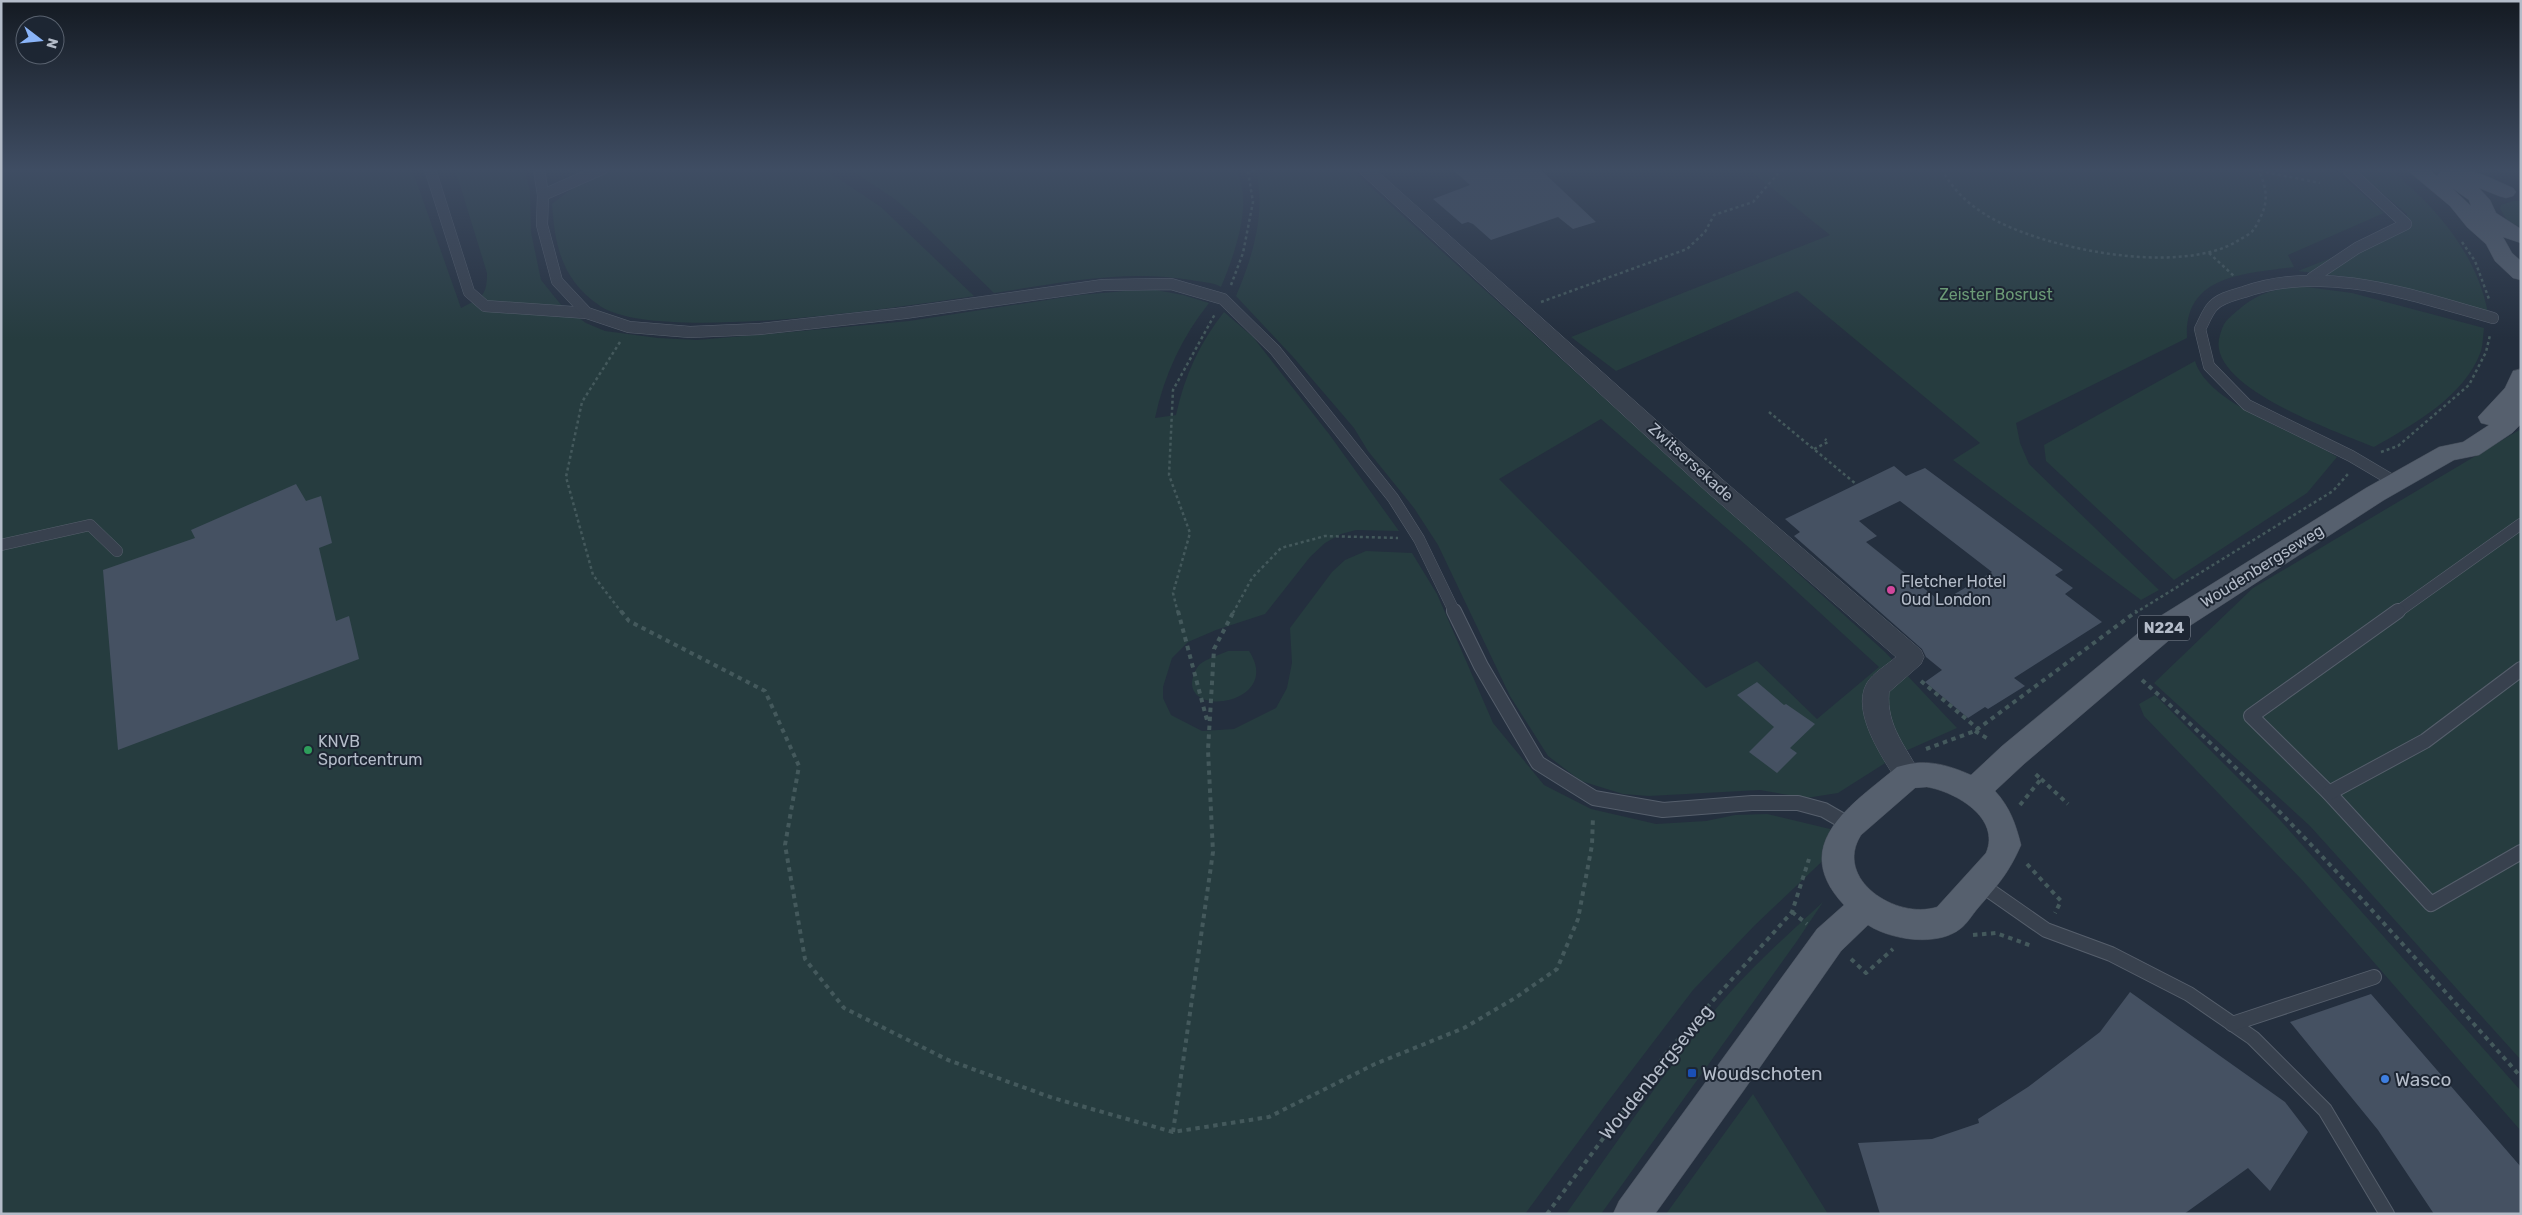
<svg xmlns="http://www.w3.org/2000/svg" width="2522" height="1215" font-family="Rubik,sans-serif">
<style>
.green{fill:#263c3f;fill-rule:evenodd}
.building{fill:#455162;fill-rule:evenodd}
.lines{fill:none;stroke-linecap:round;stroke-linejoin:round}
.service-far1-casing{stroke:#565f6c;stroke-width:12}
.service-casing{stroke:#565f6c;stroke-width:16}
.minor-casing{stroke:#565f6c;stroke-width:1}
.primary-casing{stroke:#414a57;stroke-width:1}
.path-far1{stroke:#44595c;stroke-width:2.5;stroke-dasharray:3 3;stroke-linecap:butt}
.path{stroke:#44595c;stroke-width:4;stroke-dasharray:4.5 4.5;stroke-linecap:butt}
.service-far1{stroke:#38414e;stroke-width:11}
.service{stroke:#38414e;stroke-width:14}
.minor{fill:#38414e;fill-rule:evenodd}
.primary{fill:#56606e;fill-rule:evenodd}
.hotel-dot{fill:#d1479c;stroke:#1d2633;stroke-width:2}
.leisure-dot{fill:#2e9e5b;stroke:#1d2633;stroke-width:2}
.transit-dot{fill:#1a4fb4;stroke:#1d2633;stroke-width:2}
.shop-dot{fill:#3f7fe0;stroke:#1d2633;stroke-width:2}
.labels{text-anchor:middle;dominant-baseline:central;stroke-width:4;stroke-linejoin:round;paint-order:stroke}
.shield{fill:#1d2633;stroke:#878f9c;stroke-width:1}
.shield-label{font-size:15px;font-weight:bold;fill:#b4bcc9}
.park-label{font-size:16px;fill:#6b9a76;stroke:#1d2633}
.street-label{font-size:16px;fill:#b4bcc9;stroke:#1d2633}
.poi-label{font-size:16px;fill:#b4bcc9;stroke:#1d2633;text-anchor:start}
.near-street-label{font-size:19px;fill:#b4bcc9;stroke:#1d2633}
.near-poi-label{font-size:19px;fill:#b4bcc9;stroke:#1d2633;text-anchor:start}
</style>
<rect width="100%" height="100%" fill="#242f3e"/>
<g class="green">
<path d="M1,169H412L461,308C481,298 487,297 487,273L455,169H524L530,190L531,232L541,280L562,306L586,323L605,331L658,338L697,340L780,333L909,321L1079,295L1125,291L1156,290L1183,295L1209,303C1182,337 1164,375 1155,418L1176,415C1184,377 1200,342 1224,312L1253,337L1329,434L1399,531L1356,530L1341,534L1325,543L1310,557L1265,614L1216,630L1188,642L1172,658L1163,687V698L1171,715L1202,731L1234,729L1276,708L1287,688L1292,663L1290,628L1332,572L1345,560L1366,551L1412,553L1437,594L1493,723L1544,785L1591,809L1656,824L1706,821L1735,815L1767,814L1830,829L1833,851L1754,926L1693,990L1606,1104L1525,1214H1Z"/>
<path d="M614,169H824L881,207L974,296C901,307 657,344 600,306C562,280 555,247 552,204L574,187Z"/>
<path d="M850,169H1235C1255,200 1234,256 1221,287C1213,282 1200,282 1191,280C1125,269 1060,283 994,293L921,222L896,200Z"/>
<path d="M1279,169H1351L1885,652L1957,728L1901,753L1838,793L1806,798L1760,790L1649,796L1623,794L1581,781L1548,756L1510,696L1438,545L1414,508L1368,451L1354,428L1294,358L1236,296C1252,258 1265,217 1257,175ZM1601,419L1746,545L1879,667L1817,719L1757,661L1706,688L1499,479Z"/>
<path d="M1748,169H2334L2384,213L2288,255L2294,267C2246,274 2184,274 2187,338L2016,423L2020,443L2029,464L2159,590L2141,600L1953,460L1980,443L1797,291L1616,371L1571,337L1830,235Z"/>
<path d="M2354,169H2390C2436,207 2477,254 2488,313L2348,277L2298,271L2384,237L2406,224L2407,214Z"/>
<path d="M2513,201H2521V228L2507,220L2500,209L2501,205Z"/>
<path d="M2299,286L2352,293L2484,328C2483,335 2483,344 2481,351C2465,396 2413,425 2374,447C2338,432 2203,386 2220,335C2222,329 2223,324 2228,319C2254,295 2264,291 2299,286Z"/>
<path d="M2195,361C2208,405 2301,433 2337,457L2307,493L2174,580L2046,461L2044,445Z"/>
<path d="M2521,429V1060L2310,826L2154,683L2253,588Z"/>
<path d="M1228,651H1249C1282,701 1192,718 1192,683C1192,678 1196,668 1199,665C1206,659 1219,655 1228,651Z"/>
<path d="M2155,695L2280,820L2521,1091V1131L2303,881L2144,716L2139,704Z"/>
<path d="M1823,902L1797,941L1601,1214H1566C1615,1145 1662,1075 1715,1010C1747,971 1786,936 1823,902Z"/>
<path d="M1753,1094L1828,1214H1666Z"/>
</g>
<g class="building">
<path d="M1452,169H1540L1596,222L1573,229L1558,217L1491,240L1473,224L1468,222L1462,224L1433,199L1470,185Z"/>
<path d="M1894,466L1906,476L1925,468L2063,570L2055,575L2073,588L2065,594L2102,622L2014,678L2025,686L1988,709L1985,707L1968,718L1925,682L1942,670L1926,657L1922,649L1794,536L1800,532L1785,519ZM1900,501L1992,572L1941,602L1866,542L1877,536L1859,521Z"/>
<path d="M296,484L306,501L321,496L332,543L319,548L336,621L349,616L359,659L118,750L103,570L195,538L191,530Z"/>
<path d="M1757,682L1784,705L1786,704L1815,724L1790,748L1797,753L1777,773L1749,752L1774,727L1737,695Z"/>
<path d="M2130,992L2285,1102L2308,1132L2270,1191L2248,1168L2184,1214H1880L1858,1143L1932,1139L1979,1123L1978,1119L2028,1087L2100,1032Z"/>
<path d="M2371,994L2521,1167V1214H2434L2378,1130L2290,1022Z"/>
</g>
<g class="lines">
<g class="service-far1-casing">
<g id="service-far1">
<path d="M430,169L469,292L485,306L587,313"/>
<path d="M539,169L543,195L602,169"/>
<path d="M543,195L542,225L557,281L587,313L629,327L690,332L760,329L905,313L1103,285L1171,284L1223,299L1275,350L1393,498L1419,539L1455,613"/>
<path d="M2312,278L2357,248L2406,224L2349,171"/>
<path d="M2395,482L2351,456L2247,405L2209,366L2200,329C2204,322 2207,312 2213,306C2220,298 2234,295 2244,292C2326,263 2413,296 2493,318"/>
<path d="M1,545L90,525L117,551"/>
<path d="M2396,613L2521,524"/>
</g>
</g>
<g class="service-casing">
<g id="service">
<path d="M1454,611L1481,666L1538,763L1594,798L1663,810L1752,803H1798L1824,810L1850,825"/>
<path d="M2398,611L2251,716L2329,793L2431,904L2521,852"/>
<path d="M2329,793L2425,741L2521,669"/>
<path d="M1980,884L2046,930L2111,954L2189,994L2253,1038L2325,1110L2387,1214"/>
<path d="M2232,1024L2374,977"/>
</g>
</g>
<g class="minor-casing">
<path id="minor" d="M1356,169H1375L1723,480L1921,650L1924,657L1921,664L1889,692C1886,727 1907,747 1921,776L1917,784L1908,787L1899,784C1884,760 1850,712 1867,683C1873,673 1887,665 1896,657L1707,492Z"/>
</g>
<g class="primary-casing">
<g id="primary">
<path d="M2406,169H2428L2437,176L2440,172C2468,165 2486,176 2513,188L2516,192L2513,196L2506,198L2499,196L2479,188L2490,200L2496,213L2521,229V243L2503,237L2512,253L2521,261V280L2513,278L2495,261L2486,244L2467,227L2450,206ZM2452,188L2469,200L2471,206Z"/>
<path d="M2521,369V424L2512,433L2479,455L2454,460L2384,500L2174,636L2024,764L1995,791C2010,807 2016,825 2021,845C2009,873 1997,886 1978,908C1972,915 1967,924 1960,929C1937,947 1891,940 1868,925L1841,951L1744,1090L1655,1214H1613L1619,1201L1817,929L1844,905C1787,844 1853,804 1897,767C1924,758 1946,764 1971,775L2002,746L2154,620L2366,488L2439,447L2463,442L2489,425L2481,423L2478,417L2505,388L2513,371ZM1927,787C1956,792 2001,818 1986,853L1937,907C1896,920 1833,879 1861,835L1915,788Z"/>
</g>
</g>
<g class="path-far1">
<path d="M1942,169C1952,189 1967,203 1986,215C2041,249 2182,277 2239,240C2244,237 2251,234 2254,229C2257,225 2259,220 2261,216C2269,200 2266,185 2258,169"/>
<path d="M2260,171L2320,183"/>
<path d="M2462,242L2475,261L2489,299"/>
<path d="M2209,253L2234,276"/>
<path d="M1231,285L1243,253L1253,202L1248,172L1258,169"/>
<path d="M1541,302L1687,249L1705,232L1714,215L1753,202L1782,169"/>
<path d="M620,342L582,402L566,477L593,575L622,613"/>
<path d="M1769,412L1856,484"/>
<path d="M1814,449L1828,442L1825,439"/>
<path d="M2381,452L2398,446L2469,385L2486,352L2490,335"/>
<path d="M1178,613L1173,593L1190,533L1169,475L1173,390L1215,314"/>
<path d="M1233,613L1252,578L1281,548L1325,536L1398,538"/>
<path d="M2135,613L2333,491L2348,474"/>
</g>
<g class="path">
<path d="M621,611L629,621L765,691L799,766L785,845L805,959L844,1008L948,1060L1053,1098L1173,1132L1269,1117L1375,1064L1464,1028L1515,998L1557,969L1578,919L1592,845L1593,816"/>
<path d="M1178,611L1208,724"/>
<path d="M2142,680C2280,802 2399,940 2521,1077"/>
<path d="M1921,681L1978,729"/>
<path d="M1975,731L1990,740"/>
<path d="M1926,749L1975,731L2137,611"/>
<path d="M2041,779L2068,804"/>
<path d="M2020,805L2041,779L2033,772"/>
<path d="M2027,864L2061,901L2055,913"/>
<path d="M1792,912L1807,924"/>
<path d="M1973,935L1996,933L2032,946"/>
<path d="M1851,959L1866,973L1893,949"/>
<path d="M1173,1132L1213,852L1208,750L1214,649L1234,611"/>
<path d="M1547,1214L1668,1051L1792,912L1809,859"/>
</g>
<use href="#service-far1" class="service-far1"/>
<use href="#service" class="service"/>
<use href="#minor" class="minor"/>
<use href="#primary" class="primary"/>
</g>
<linearGradient id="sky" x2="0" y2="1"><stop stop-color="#141a22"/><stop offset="0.5" stop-color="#3f4d63"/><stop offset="1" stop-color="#3f4d63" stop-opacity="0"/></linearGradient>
<rect width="2522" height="339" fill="url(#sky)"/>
<circle class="hotel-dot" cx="1891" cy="590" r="5"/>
<circle class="leisure-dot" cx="308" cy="750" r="5"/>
<rect class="transit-dot" x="1687" y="1068" width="10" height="10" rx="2.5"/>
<circle class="shop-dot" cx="2385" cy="1079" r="5"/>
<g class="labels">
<rect class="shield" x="2138" y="615.5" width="52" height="25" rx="4"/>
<g class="shield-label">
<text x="2164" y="628">N224</text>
</g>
<g class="park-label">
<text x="1996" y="294">Zeister Bosrust</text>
</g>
<g class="street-label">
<text transform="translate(1691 462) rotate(42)">Zwitsersekade</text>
<text transform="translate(2262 566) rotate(-32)">Woudenbergseweg</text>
</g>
<g class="poi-label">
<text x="1901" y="581">Fletcher Hotel<tspan x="1901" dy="18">Oud London</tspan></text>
<text x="318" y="741">KNVB<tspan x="318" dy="18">Sportcentrum</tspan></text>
</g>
<g class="near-street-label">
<text transform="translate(1656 1072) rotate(-51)">Woudenbergseweg</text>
</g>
<g class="near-poi-label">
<text x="1702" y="1073">Woudschoten</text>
<text x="2395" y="1079">Wasco</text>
</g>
</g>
<rect width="2522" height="1215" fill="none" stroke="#b4bcc9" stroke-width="5"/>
<g transform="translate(40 40) rotate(106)"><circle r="24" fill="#1d2633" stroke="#59626f"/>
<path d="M0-4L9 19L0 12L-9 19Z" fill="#8ab4f8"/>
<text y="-8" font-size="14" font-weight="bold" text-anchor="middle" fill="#b4bcc9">N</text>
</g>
</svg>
